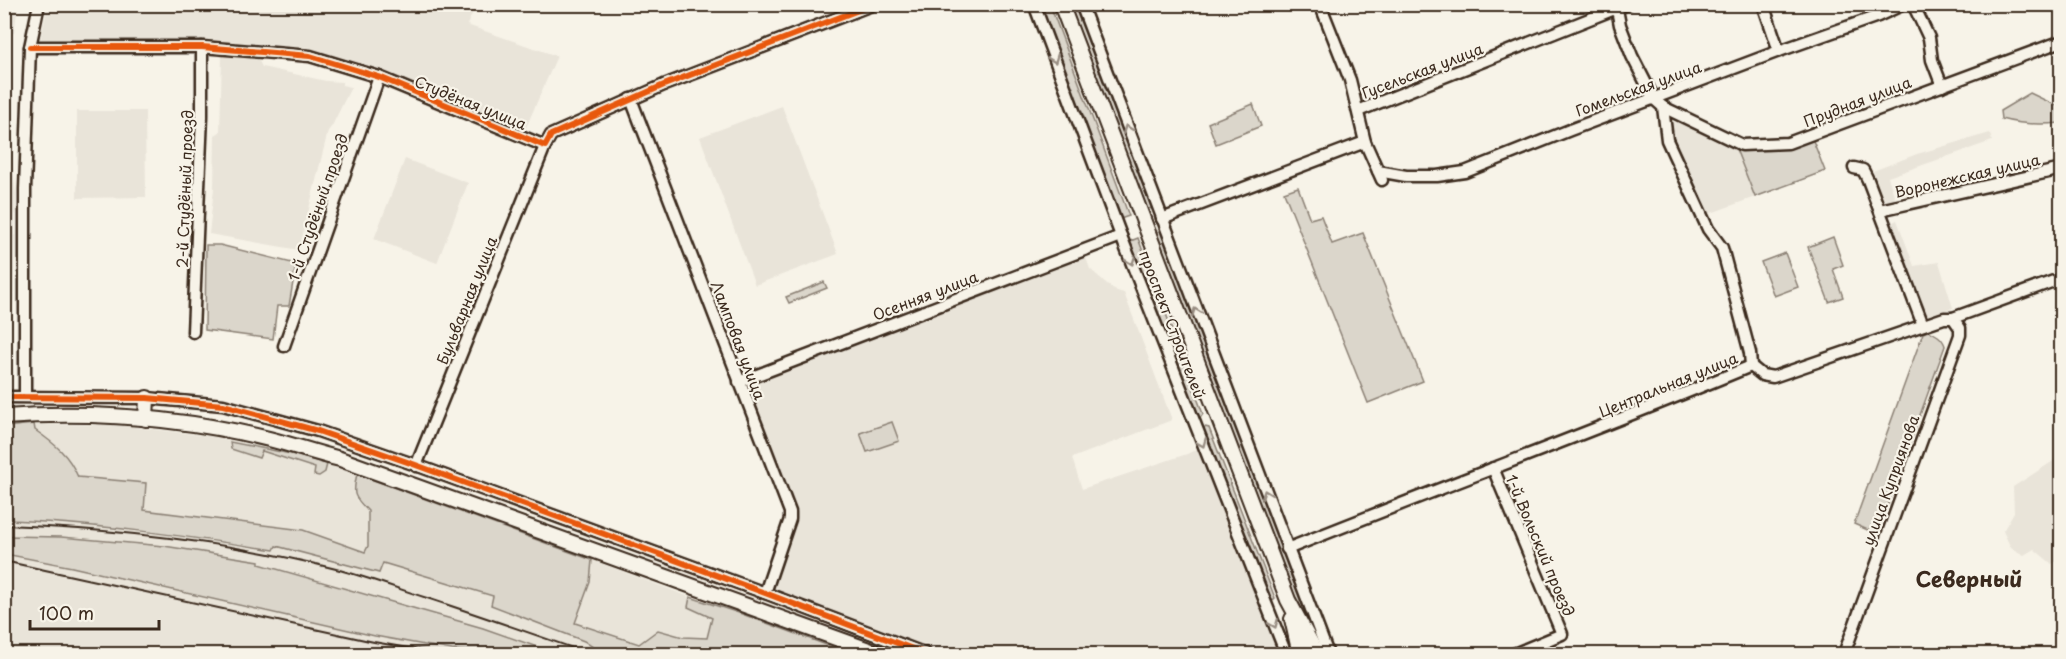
<svg xmlns="http://www.w3.org/2000/svg" width="2066" height="659" font-family="'Playpen Sans',sans-serif">
<style>
.built{fill:#e9e4d9}
.green{fill:#dbd6cb;stroke:#8b8074;stroke-width:1.5}
.lines{fill:none;stroke-linecap:round;stroke-linejoin:round}
.minor-casing{stroke:#3b2a1e;stroke-width:15}
.major-casing{stroke:#3b2a1e;stroke-width:18}
.minor{stroke:#f7f3e8;stroke-width:10}
.major{stroke:#f7f3e8;stroke-width:14}
.rail{stroke:#3b2a1e;stroke-width:2}
.cycleway-casing{stroke:#f7f3e8;stroke-width:10}
.cycleway{stroke:#e8590c;stroke-width:6}
.oneway{stroke:#998e83}
.labels{text-anchor:middle;dominant-baseline:central;stroke-width:4.5;stroke-linejoin:round;paint-order:stroke}
.street-label{font-size:15px;fill:#3b2a1e;stroke:#f7f3e8}
.district-label{font-size:21px;font-weight:bold;fill:#3b2a1e;stroke:#f7f3e8}
</style>
<rect width="100%" height="100%" fill="#f7f3e8"/>
<filter id="ink" filterUnits="userSpaceOnUse"><feTurbulence type="fractalNoise" baseFrequency=".0167" numOctaves="2"/><feDisplacementMap in="SourceGraphic" scale="12" xChannelSelector="R" yChannelSelector="G"/><feConvolveMatrix kernelMatrix="1 2 1 2 8 2 1 2 1" color-interpolation-filters="sRGB"/></filter>
<g filter="url(#ink)">
<g class="built">
<path d="M455,4L473,12L467,25L557,56L524,132L380,73L311,48L200,41L39,44L48,5Z"/>
<path d="M4,5H18L14,33L5,35Z"/>
<path d="M222,56L257,57L262,67L326,81L342,82V85L351,87L332,126L328,131L299,250L209,234L214,188L215,135L220,132Z"/>
<path d="M782,106L838,254L755,285L700,137Z"/>
<path d="M77,111H145L146,197L77,198Z"/>
<path d="M1673,122L1695,127L1734,144L1755,197L1711,213H1705L1671,137Z"/>
<path d="M5,127H8L16,194L13,304H4Z"/>
<path d="M1990,133L1992,141L1888,177L1896,201L1886,205L1873,171L1917,154Z"/>
<path d="M405,159L468,183L437,263L374,239Z"/>
<path d="M1897,220L1914,266L1939,262L1953,308L1922,317L1889,224Z"/>
<path d="M1085,255L1090,269L1114,290L1124,293L1172,420L1072,458L1082,489L1187,454L1199,448L1280,654H937L776,597L771,592V584L795,521L747,387L748,384Z"/>
<path d="M34,424L118,425L210,436L291,454L357,474L355,483L356,500L368,511V546L365,552L303,530L144,510L146,483L78,478L73,466L70,465L49,440L35,430Z"/>
<path d="M2061,456V559L2052,564L2034,549L2024,555L2011,548L2003,531L2014,512L2013,487Z"/>
<path d="M5,520L61,522L163,532L274,550L276,546L378,573L383,563L494,596L491,605L584,641L601,654H557L483,628L259,564V561L164,546L61,537L5,536Z"/>
<path d="M5,554L72,567L375,636L452,650L495,654H5Z"/>
<path d="M592,560L690,597L688,607L712,618L707,638L683,637L658,630L639,644L575,623L590,582Z"/>
</g>
<g class="green">
<path d="M1040,5H1050L1129,216L1120,219Z"/>
<path d="M1070,5H1076L1152,208L1146,210Z"/>
<path d="M2030,93L2057,106L2061,104V123C2040,125 2022,125 2001,119L2000,111Z"/>
<path d="M1253,104L1261,126L1216,144L1208,123Z"/>
<path d="M1812,138L1825,171L1755,197L1734,144Z"/>
<path d="M1298,187L1310,219L1321,216L1332,244L1363,233L1423,381L1368,403L1284,192Z"/>
<path d="M1161,230L1312,625L1310,628L1307,627L1292,591L1154,233Z"/>
<path d="M1833,237L1843,265L1833,269L1843,297L1829,302L1808,247Z"/>
<path d="M1138,238L1203,414L1201,417L1197,416L1128,242Z"/>
<path d="M206,245H220L296,264L289,306H277L273,339L205,330Z"/>
<path d="M1785,253L1798,287L1774,296L1761,262Z"/>
<path d="M824,282L827,288L789,303L786,297Z"/>
<path d="M1928,331C1935,333 1943,338 1945,346L1877,534L1854,524L1923,333Z"/>
<path d="M892,422L899,441L867,452L860,433Z"/>
<path d="M34,424L35,430C55,444 69,455 78,477L146,483L144,510L303,530L365,552L368,546V511C354,497 352,495 357,474L592,560L590,582L575,623L639,644L658,630L683,637L707,638L712,618L688,607L690,597L742,614L851,654H603L584,641L491,605L493,596L383,563L379,573L276,546L274,550C184,536 95,523 5,520V427Z"/>
<path d="M1205,427L1209,428L1275,598L1272,601L1203,431Z"/>
<path d="M230,442L291,454L327,464L325,472L319,476L314,475L315,468L262,451L259,458L231,449Z"/>
<path d="M5,536L61,537L164,546L259,561V564L483,628L557,654H495L452,650L375,636L72,567L5,554Z"/>
</g>
<g class="lines">
<g class="minor-casing">
<g id="minor">
<path d="M1034,4L1121,236L1286,654"/>
<path d="M1081,4L1328,654"/>
<path d="M1320,4L1350,80L1365,142L1382,180"/>
<path d="M1616,4L1620,25L1632,56L1654,99L1663,107L1667,140L1708,229L1722,248L1750,353L1751,366"/>
<path d="M1763,4L1779,51"/>
<path d="M1913,4L1929,38L1932,60L1942,86"/>
<path d="M30,47H202L310,56L379,77L545,146L551,135L664,85L874,4"/>
<path d="M631,99L790,512V519L765,593"/>
<path d="M1663,107L1742,145L1788,143L2062,41"/>
<path d="M1358,111L1627,4"/>
<path d="M1854,168L1863,170L1868,180L1923,325"/>
<path d="M1378,171L1406,176H1437L1465,172L1570,130L1779,51L1878,16L1904,4"/>
<path d="M1880,210L2062,169"/>
<path d="M1162,219L1365,142"/>
<path d="M193,332L202,116V47"/>
<path d="M284,346L379,77"/>
<path d="M1751,366L1762,375L1773,377L1944,318H1953L2062,278"/>
<path d="M739,382L1121,236"/>
<path d="M25,396V189L30,47L39,4"/>
<path d="M4,397L147,398L223,405L318,431L413,464L765,593L926,654"/>
<path d="M416,466L545,146"/>
<path d="M1493,468L1562,634L1514,654"/>
<path d="M1287,549C1441,487 1598,430 1751,366"/>
<path d="M1844,654L1960,335V328L1953,318"/>
</g>
</g>
<g class="major-casing">
<g id="major">
<path d="M1061,4L1288,600L1317,654"/>
<path d="M4,417C92,411 183,418 269,439C293,445 316,453 340,459L880,654"/>
<path d="M146,419L147,398"/>
<path d="M1292,619L1300,654"/>
</g>
</g>
<use href="#minor" class="minor"/>
<use href="#major" class="major"/>
<g class="rail">
<path d="M4,525C115,529 225,541 332,568C364,576 396,588 427,598C482,616 536,635 590,654"/>
<path d="M4,561L374,642L442,654"/>
</g>
<g class="cycleway-casing">
<g id="cycleway">
<path d="M30,47H202L310,56L379,77L545,146L551,135L664,85L874,4"/>
<path d="M4,397L147,398L223,405L318,431L413,464L765,593L926,654"/>
</g>
</g>
<use href="#cycleway" class="cycleway"/>
</g>
<defs><path id="oneway-chevron" d="M-2-3.5L2.5 0L-2 3.5" fill="none" stroke-width="1.6" stroke-linecap="round" stroke-linejoin="round" transform="scale(1.5)"/></defs>
<g class="oneway">
<use href="#oneway-chevron" transform="translate(1054 59) rotate(69)"/>
<use href="#oneway-chevron" transform="translate(1127 129) rotate(-111)"/>
<use href="#oneway-chevron" transform="translate(1131 261) rotate(69)"/>
<use href="#oneway-chevron" transform="translate(1196 312) rotate(-111)"/>
<use href="#oneway-chevron" transform="translate(1202 443) rotate(68)"/>
<use href="#oneway-chevron" transform="translate(1266 494) rotate(-111)"/>
<use href="#oneway-chevron" transform="translate(1274 624) rotate(68)"/>
</g>
</g>
<g class="labels">
<g class="street-label">
<text transform="translate(1422 70) rotate(-21)">Гусельская улица</text>
<text transform="translate(1638 88) rotate(-20)">Гомельская улица</text>
<text transform="translate(1857 101) rotate(-21)">Прудная улица</text>
<text transform="translate(471 102) rotate(22)">Студёная улица</text>
<text transform="translate(1967 175) rotate(-13)">Воронежская улица</text>
<text transform="translate(184 189) rotate(-88)">2-й Студёный проезд</text>
<text transform="translate(317 207) rotate(-71)">1-й Студёный проезд</text>
<text transform="translate(925 295) rotate(-21)">Осенняя улица</text>
<text transform="translate(466 300) rotate(-68)">Бульварная улица</text>
<text transform="translate(1173 324) rotate(69)">проспект Строителей</text>
<text transform="translate(739 340) rotate(69)">Ламповая улица</text>
<text transform="translate(1668 384) rotate(-22)">Центральная улица</text>
<text transform="translate(1890 480) rotate(-70)">улица Куприянова</text>
<text transform="translate(1541 545) rotate(67)">1-й Вольский проезд</text>
</g>
<g class="district-label">
<text x="1969" y="578">Северный</text>
</g>
</g>
<rect width="2066" height="659" fill="none" stroke="#f7f3e8" stroke-width="24"/>
<rect x="12" y="12" width="2042" height="635" fill="none" stroke="#3b2a1e" stroke-width="2" filter="url(#ink)"/>
<path d="M30 620v9h129v-9" fill="none" stroke="#3b2a1e" stroke-width="3"/>
<text x="39" y="620" font-size="18" fill="#3b2a1e" stroke="#f7f3e8" stroke-width="4.5" paint-order="stroke">100 m</text>
</svg>
